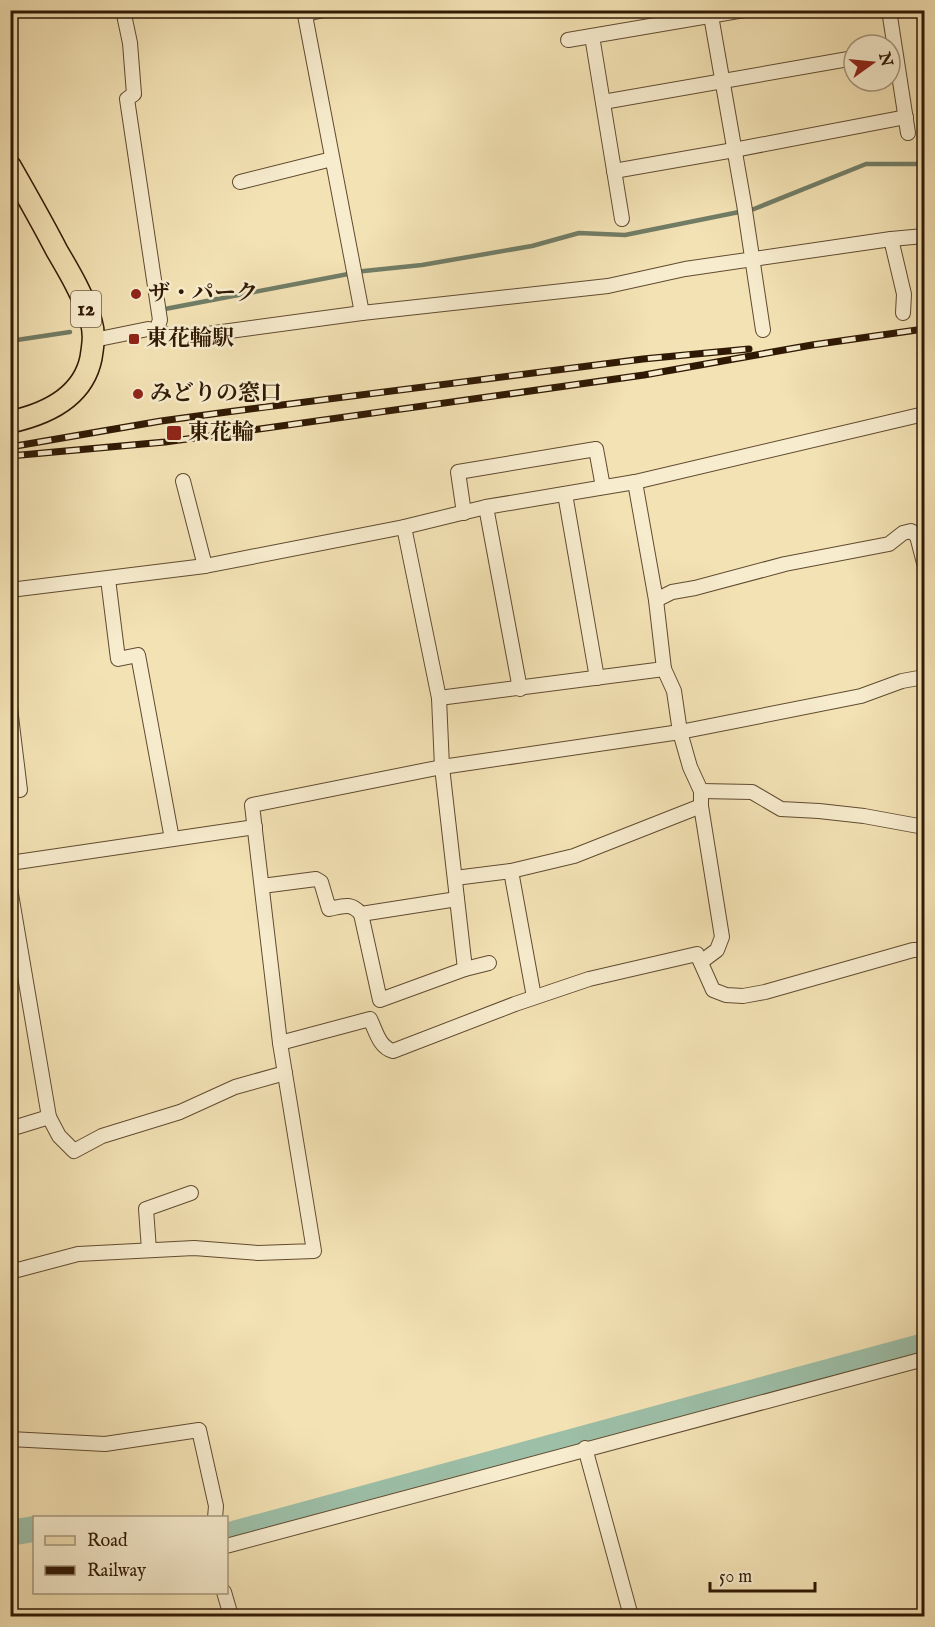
<svg xmlns="http://www.w3.org/2000/svg" width="935" height="1627" font-family="'IM FELL English','Noto Serif JP',serif">
<style>
.lines{fill:none;stroke-linecap:round;stroke-linejoin:round}
.stream{stroke:#717d66;stroke-width:4.5}
.river{stroke:#9dbfa8;stroke-width:26}
.street-casing{stroke:#614b30;stroke-width:16}
.primary-casing{stroke:#301904;stroke-width:24}
.street{stroke:#f7ecce;stroke-width:14}
.primary{stroke:#f3e2b4;stroke-width:21}
.rail-casing{stroke:#301904;stroke-width:7}
.rail{stroke:#f7ecce;stroke-width:4.5;stroke-dasharray:14;stroke-linecap:butt}
.poi-dot{fill:#8f2418;stroke:#f7ecce;stroke-width:2}
.labels{text-anchor:middle;dominant-baseline:central;stroke-width:5;stroke-linejoin:round;paint-order:stroke}
.shield{fill:#f7ecce;stroke:#6c5841;stroke-width:1.5}
.shield-label{font-size:21px;font-weight:bold;fill:#301904}
.poi-label{font-size:22px;font-weight:bold;fill:#301904;stroke:#f7ecce;text-anchor:start}
</style>
<rect width="100%" height="100%" fill="#f3e2b4"/>
<filter id="stains"><feTurbulence type="fractalNoise" baseFrequency=".00333" numOctaves="4"/><feColorMatrix values="0 0 0 0 .2 0 0 0 0 .09 0 0 0 0 .02 0 0 0 .5 -.17"/></filter>
<radialGradient id="worn" r=".72"><stop offset=".6" stop-color="#630" stop-opacity="0"/><stop offset="1" stop-color="#630" stop-opacity=".3"/></radialGradient>
<g class="lines">
<g class="stream">
<path d="M165,309L364,271L422,265L532,246L579,233L625,235L754,209L866,164H924"/>
<path d="M10,341L70,332"/>
</g>
<g class="river">
<path d="M10,1533L34,1529"/>
<path d="M226,1536L924,1346"/>
</g>
<g class="street-casing">
<g id="street">
<path d="M123,10L130,43L134,94L127,99L160,320L156,331"/>
<path d="M304,10L362,313"/>
<path d="M710,10L744,204L763,330"/>
<path d="M889,10L908,133"/>
<path d="M305,14L324,10"/>
<path d="M592,36L622,219"/>
<path d="M568,40L744,10"/>
<path d="M603,102L854,58"/>
<path d="M614,171L734,150L906,117"/>
<path d="M240,182L332,159"/>
<path d="M891,239L904,294L903,313"/>
<path d="M94,340L148,329L178,338L362,313L608,286L685,269L891,239L924,236"/>
<path d="M183,481L205,566"/>
<path d="M565,494L597,678"/>
<path d="M486,507L520,689"/>
<path d="M464,513L458,472L596,449L603,487"/>
<path d="M404,527L439,698L442,767L465,969"/>
<path d="M108,579L118,659L138,655L172,839"/>
<path d="M10,590L205,566L404,527L486,507L635,482L924,414"/>
<path d="M656,600L672,592L695,588L785,564L889,544L903,533L911,531L917,536L924,563"/>
<path d="M664,669L674,691L680,732L690,767L701,791V806L722,937L717,950L701,962"/>
<path d="M439,698L664,669L656,600L635,482"/>
<path d="M10,708L20,790"/>
<path d="M701,791L752,792L781,809L819,811L864,816L924,827"/>
<path d="M10,863L255,827"/>
<path d="M455,878L511,871"/>
<path d="M262,886L316,879L321,882L329,909C343,906 351,902 361,914L457,899"/>
<path d="M10,888L49,1117L59,1136L74,1151L102,1136L180,1112L235,1087L285,1073"/>
<path d="M361,914L380,1000L465,969L489,963"/>
<path d="M534,997L511,871L574,856L701,806"/>
<path d="M280,1043L370,1019C376,1031 379,1047 393,1051L515,1004L589,979L697,954L713,990L726,995L743,996L765,992L913,950H924"/>
<path d="M10,1129L49,1117"/>
<path d="M149,1250L146,1209L191,1193"/>
<path d="M10,1272L78,1254L194,1248L258,1253L314,1251L280,1043L252,805L442,767L680,732L861,696L902,681L924,677"/>
<path d="M10,1439L105,1444L199,1430L216,1506L215,1518"/>
<path d="M585,1448L631,1616"/>
<path d="M226,1546L924,1359"/>
<path d="M224,1592L231,1616"/>
</g>
</g>
<g class="primary-casing">
<path id="primary" d="M10,166C26,194 42,222 57,251C70,273 84,297 91,321C95,334 93,345 91,358C83,397 47,414 10,422"/>
</g>
<use href="#street" class="street"/>
<use href="#primary" class="primary"/>
<g class="rail-casing">
<g id="rail">
<path d="M10,447L161,421L227,412L643,359L749,349"/>
<path d="M10,456L165,442L231,433L644,375L812,345L924,329"/>
</g>
</g>
<use href="#rail" class="rail"/>
</g>
<g class="poi-dot">
<circle cx="136" cy="294" r="6"/>
<rect x="128" y="333" width="12" height="12" rx="3"/>
<circle cx="138" cy="394" r="6"/>
<rect x="166" y="425" width="16" height="16" rx="3"/>
</g>
<g class="labels">
<rect class="shield" x="71" y="291" width="30" height="36" rx="4.5"/>
<g class="shield-label">
<text x="86" y="309">12</text>
</g>
<g class="poi-label">
<text x="148" y="294">ザ・パーク</text>
<text x="146" y="339">東花輪駅</text>
<text x="150" y="394">みどりの窓口</text>
<text x="188" y="433">東花輪</text>
</g>
</g>
<rect width="935" height="1627" fill="none" stroke="#f3e2b4" stroke-width="36"/>
<rect x="12" y="12" width="911" height="1603" fill="none" stroke="#301904" stroke-width="3"/>
<rect x="18" y="18" width="899" height="1591" fill="none" stroke="#301904" stroke-width="1.5"/>
<rect x="33" y="1516" width="195" height="78" fill="#f7ecce" stroke="#a7987d" stroke-width="1.5"/>
<rect x="45" y="1536" width="30" height="9" fill="#f3e2b4" stroke="#a7987d" stroke-width="1.5"/>
<text x="87" y="1546" font-size="18" fill="#301904">Road</text>
<rect x="45" y="1566" width="30" height="9" fill="#301904" stroke="#a7987d" stroke-width="1.5"/>
<text x="87" y="1576" font-size="18" fill="#301904">Railway</text>
<g transform="translate(872 63) rotate(75)"><circle r="28" fill="#f7ecce" stroke="#a7987d" stroke-width="1.5"/>
<path d="M0-4.5L10 22L0 15L-10 22Z" fill="#8f2418"/>
<text y="-9" font-size="16" font-weight="bold" text-anchor="middle" fill="#301904">N</text>
</g>
<path d="M710 1582v9h105v-9" fill="none" stroke="#301904" stroke-width="3"/>
<text x="719" y="1582" font-size="18" fill="#301904" stroke="#f7ecce" stroke-width="4.5" paint-order="stroke">50 m</text>
<rect width="100%" height="100%" filter="url(#stains)"/>
<rect width="100%" height="100%" fill="url(#worn)"/>
</svg>
